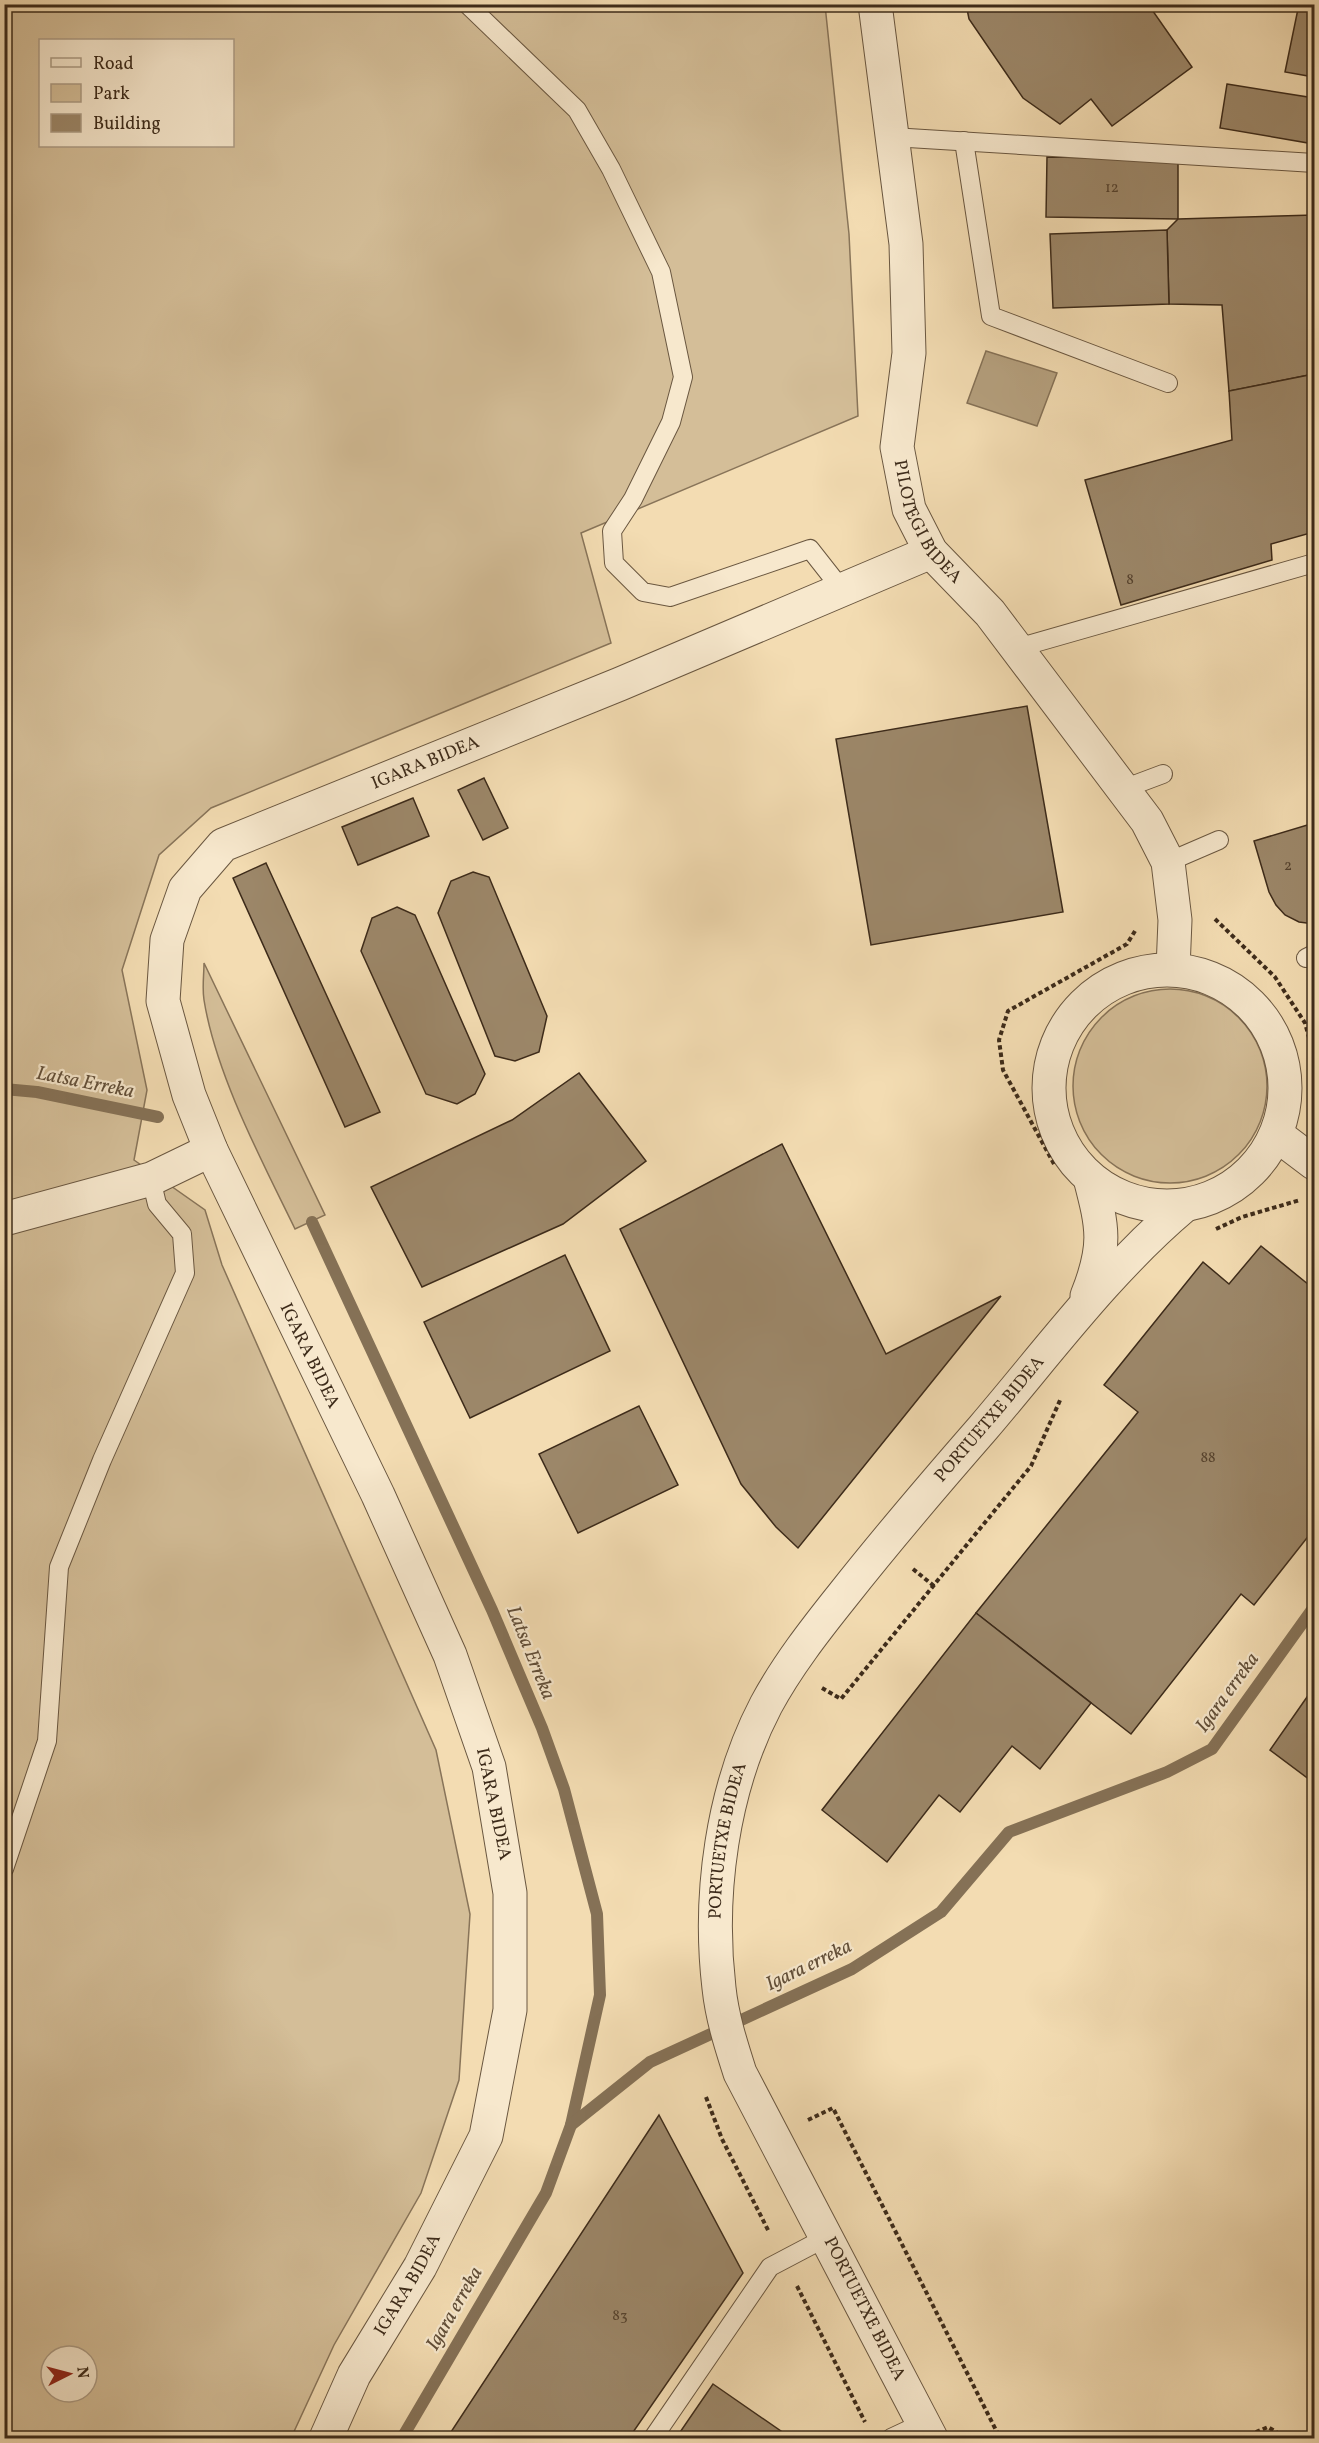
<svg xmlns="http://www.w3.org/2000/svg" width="1319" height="2443" font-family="Vollkorn,serif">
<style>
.green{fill:#d4be98;stroke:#887459;stroke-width:1.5;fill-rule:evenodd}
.water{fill:#b5a07e;stroke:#857156;stroke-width:1.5}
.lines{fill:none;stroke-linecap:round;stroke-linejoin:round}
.stream{stroke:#857156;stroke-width:12}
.building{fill:#9c8769;stroke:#3d2b1a;stroke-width:1.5}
.lane-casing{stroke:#6a5740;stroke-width:20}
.street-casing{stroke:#6a5740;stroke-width:35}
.path{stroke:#3d2b1a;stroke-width:4;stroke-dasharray:4.5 3;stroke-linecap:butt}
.lane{stroke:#f7e8cd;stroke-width:18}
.street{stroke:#f7e8cd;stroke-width:33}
.labels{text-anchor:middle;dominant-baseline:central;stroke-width:4.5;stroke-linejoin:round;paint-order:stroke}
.number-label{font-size:15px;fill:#55422e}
.street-label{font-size:18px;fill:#3d2b1a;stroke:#f7e8cd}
.water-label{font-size:20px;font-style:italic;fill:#614e38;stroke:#f7e8cd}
</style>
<rect width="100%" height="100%" fill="#f3dcb2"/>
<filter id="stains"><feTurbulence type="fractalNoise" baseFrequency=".00333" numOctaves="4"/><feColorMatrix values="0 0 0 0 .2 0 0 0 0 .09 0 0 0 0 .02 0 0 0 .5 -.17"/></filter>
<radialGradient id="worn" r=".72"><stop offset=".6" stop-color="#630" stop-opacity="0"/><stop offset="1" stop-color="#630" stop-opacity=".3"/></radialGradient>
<g class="green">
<path d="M5,5H825L849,234L858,416L581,533L611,643L211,808L159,855L122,970L147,1090L134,1160L205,1210L222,1265L436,1750L470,1914L459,2080L421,2193L334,2345L291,2438H5ZM40,40H232V146H40ZM51,2356H87V2392H51Z"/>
<path d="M204,963L325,1215L295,1229C262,1161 216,1075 204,1000C202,988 204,975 204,963Z"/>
<circle cx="1170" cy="1086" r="97"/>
</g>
<path class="water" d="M986,351L1057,373L1037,426L967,403Z"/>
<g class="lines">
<g class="stream">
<path d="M4,1089L37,1092L158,1117"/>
<path d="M312,1222L492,1610L542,1728L564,1789L597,1914L600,1995L571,2125L546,2193L402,2438"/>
<path d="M571,2125L650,2062L852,1969L941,1912L1009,1832L1167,1772L1212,1749L1314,1607"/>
</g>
</g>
<g class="building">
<path d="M966,4H1148L1192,67L1112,126L1091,99L1060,124L1023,98L969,19Z"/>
<path d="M1299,4H1314V77L1285,72Z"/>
<path d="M1227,84L1314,98V144L1220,128Z"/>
<path d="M1047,157L1178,159V219L1046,217Z"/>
<path d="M1314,215V374L1229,391L1222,305L1169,304L1167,230L1178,219Z"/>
<path d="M1167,230L1169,304L1053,308L1050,234Z"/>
<path d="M1314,374V532L1271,544L1272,560L1121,605L1085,480L1232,440L1229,391Z"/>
<path d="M1027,706L1063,912L871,945L836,739Z"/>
<path d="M484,778L508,828L483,840L458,790Z"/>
<path d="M413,798L429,836L358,865L342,827Z"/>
<path d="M1314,823V924L1299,922L1285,915L1276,905L1269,892L1254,841Z"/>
<path d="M266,863L380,1112L345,1127L233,878Z"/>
<path d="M473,872L489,877L547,1016L539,1052L515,1061L495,1056L438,913L451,881Z"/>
<path d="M397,907L415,915L485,1074L475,1094L457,1104L426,1094L361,951L372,918Z"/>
<path d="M579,1073L646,1161L563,1224L422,1287L371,1187L512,1120Z"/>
<path d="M782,1144L886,1354L1001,1296L798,1548L776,1527L741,1484L620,1229Z"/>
<path d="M1261,1246L1314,1289V1529L1254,1605L1241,1594L1131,1734L976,1613L1138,1412L1104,1385L1203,1262L1229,1284Z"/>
<path d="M565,1255L610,1351L470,1418L424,1322Z"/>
<path d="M639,1406L678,1485L578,1533L539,1454Z"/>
<path d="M976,1613L1091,1703L1040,1769L1012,1746L960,1812L939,1795L887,1862L822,1810Z"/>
<path d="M1314,1687V1783L1270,1750Z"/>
<path d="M659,2115L743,2273L629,2438H447Z"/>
<path d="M713,2384L791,2438H676Z"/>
</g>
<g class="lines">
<g class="lane-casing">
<g id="lane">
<path d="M467,4L577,110L611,169L661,272L683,377L671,422L633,499L612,531L614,563L643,592L670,597L810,549L843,591"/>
<path d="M892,137L1314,163"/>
<path d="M964,141L991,316L1168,383"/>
<path d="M1017,648L1314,563"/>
<path d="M1123,789L1163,774"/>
<path d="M1168,862L1219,840"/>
<path d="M1306,958L1314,954"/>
<path d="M4,1869L47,1741L59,1567L102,1460L185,1273L182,1234L157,1204L151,1179"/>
<path d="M653,2438L770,2267L827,2237"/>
<path d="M891,2438L923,2423"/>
</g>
</g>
<g class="street-casing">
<g id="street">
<path id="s1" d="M875,4L906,244L909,353L897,447L909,509L931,552L990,613L1147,821L1168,862L1175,920L1173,969"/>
<circle cx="1167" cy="1088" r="118"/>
<path d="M1277,1135L1314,1163"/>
<path d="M4,1219L151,1179L211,1150"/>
<path d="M1087,1296C1107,1246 1103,1228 1090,1178"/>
<path id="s2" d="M326,2438L354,2375L420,2267L486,2136L510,2010V1893L489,1767L450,1655L378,1495L211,1150L189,1095L163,1001L167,940L185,889L223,845L620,684L931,552"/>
<path id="s3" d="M931,2438L740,2073C731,2045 722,2017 719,1988C708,1895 722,1789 766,1705C787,1666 815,1630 843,1595C888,1538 935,1483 983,1428C1048,1352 1107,1271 1184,1206"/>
</g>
</g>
<g class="path">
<path d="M1215,919L1275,977L1305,1023L1314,1056"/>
<path d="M1054,1164L1003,1070L999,1040L1008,1011L1127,944L1135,931"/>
<path d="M1216,1229L1242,1217L1300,1200"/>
<path d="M913,1569L934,1586"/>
<path d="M822,1688L841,1699L1031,1466L1061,1398"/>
<path d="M706,2097L722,2139L769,2232"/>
<path d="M808,2120L833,2108L1000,2438"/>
<path d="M797,2286L865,2422"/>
<path d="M1242,2438L1268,2427L1286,2438"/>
</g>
<use href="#lane" class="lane"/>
<use href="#street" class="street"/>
</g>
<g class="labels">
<g class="number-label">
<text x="1112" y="188">12</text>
<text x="1130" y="580">8</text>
<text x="1288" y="866">2</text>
<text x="1208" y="1458">88</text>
<text x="620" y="2316">83</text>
</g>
<g class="street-label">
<text stroke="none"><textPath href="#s1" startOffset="528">PILOTEGI BIDEA</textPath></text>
<text stroke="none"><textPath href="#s2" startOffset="1941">IGARA BIDEA</textPath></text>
<text transform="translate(309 1356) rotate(64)">IGARA BIDEA</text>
<text stroke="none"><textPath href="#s3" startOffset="1154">PORTUETXE BIDEA</textPath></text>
<text transform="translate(493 1804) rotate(78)">IGARA BIDEA</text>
<text stroke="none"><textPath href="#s3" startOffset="648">PORTUETXE BIDEA</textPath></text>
<text stroke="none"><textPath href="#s2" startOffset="174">IGARA BIDEA</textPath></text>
<text transform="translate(864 2309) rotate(63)">PORTUETXE BIDEA</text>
</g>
<g class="water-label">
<text transform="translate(85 1083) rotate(11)">Latsa Erreka</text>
<text transform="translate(530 1653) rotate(68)">Latsa Erreka</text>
<text transform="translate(1228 1693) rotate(-54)">Igara erreka</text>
<text transform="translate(809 1966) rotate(-26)">Igara erreka</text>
<text transform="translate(455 2309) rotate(-60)">Igara erreka</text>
</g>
</g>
<rect width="1319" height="2443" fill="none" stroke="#f3dcb2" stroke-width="24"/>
<rect x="6" y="6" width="1307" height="2431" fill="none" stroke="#3d2b1a" stroke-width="3"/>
<rect x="12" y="12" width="1295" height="2419" fill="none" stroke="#3d2b1a" stroke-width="1.5"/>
<rect x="39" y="39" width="195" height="108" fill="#f7e8cd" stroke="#ad9c85" stroke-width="1.5"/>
<rect x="51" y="58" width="30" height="9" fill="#f7e8cd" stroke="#ad9c85" stroke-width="1.5"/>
<text x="93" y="69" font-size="18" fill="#3d2b1a">Road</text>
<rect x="51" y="84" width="30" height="18" fill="#d4be98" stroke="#ad9c85" stroke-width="1.5"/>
<text x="93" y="99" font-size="18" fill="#3d2b1a">Park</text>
<rect x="51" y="114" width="30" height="18" fill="#9c8769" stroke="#ad9c85" stroke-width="1.5"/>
<text x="93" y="129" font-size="18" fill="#3d2b1a">Building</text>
<g transform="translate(69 2374) rotate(84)"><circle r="28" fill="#f7e8cd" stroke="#ad9c85" stroke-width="1.5"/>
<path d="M0-4.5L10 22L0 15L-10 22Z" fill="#8f2418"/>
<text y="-9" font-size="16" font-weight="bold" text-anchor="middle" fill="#3d2b1a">N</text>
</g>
<rect width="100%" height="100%" filter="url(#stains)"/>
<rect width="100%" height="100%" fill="url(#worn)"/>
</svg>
